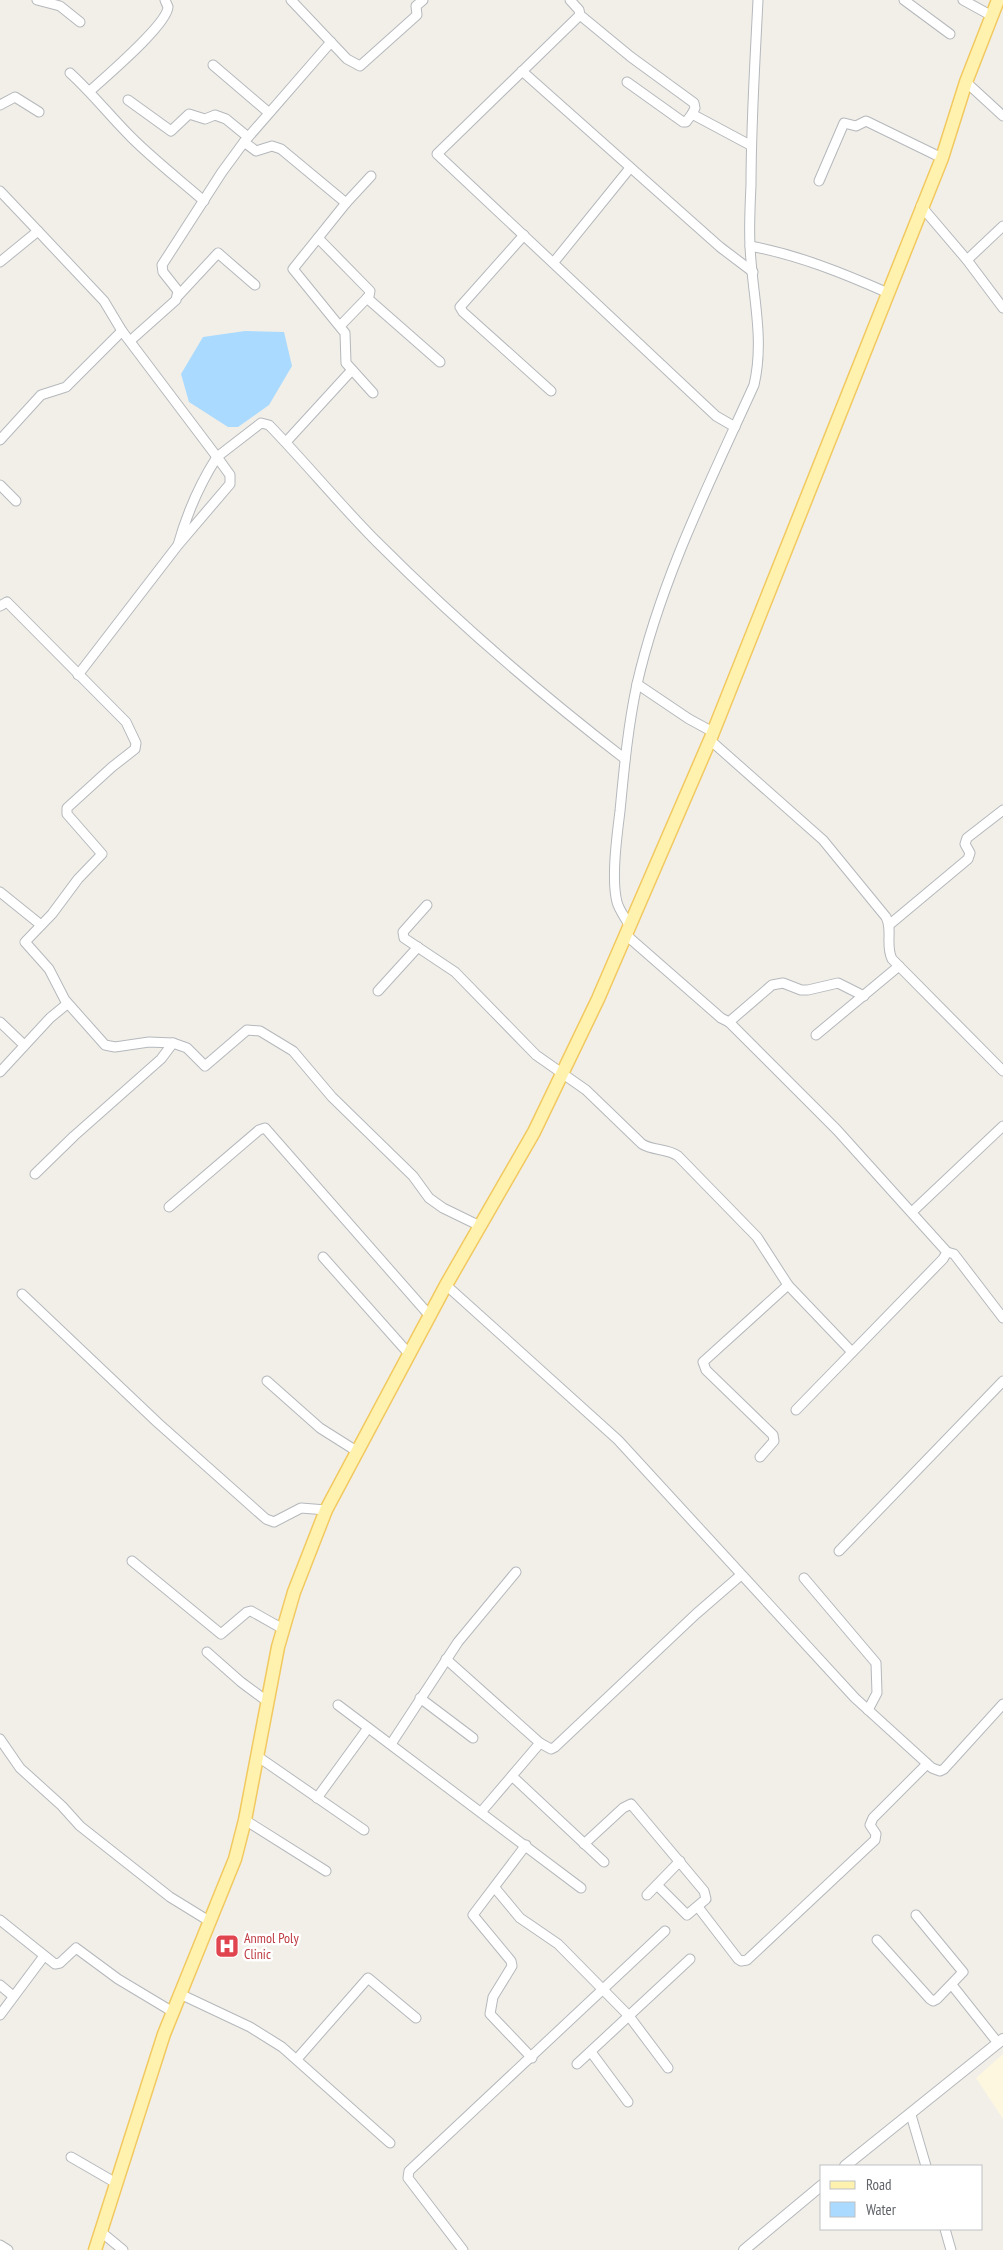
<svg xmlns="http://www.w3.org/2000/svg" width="1003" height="2250" font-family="'PT Sans Narrow',sans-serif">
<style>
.commercial{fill:#fef7e0}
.water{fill:#aadaff}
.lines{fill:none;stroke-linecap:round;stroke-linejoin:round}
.minor-casing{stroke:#b5b8bc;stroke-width:11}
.tertiary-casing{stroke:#b5b8bc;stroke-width:12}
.primary-casing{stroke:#f2c960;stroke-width:15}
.minor{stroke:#fff;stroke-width:9}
.tertiary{stroke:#fff;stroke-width:10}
.primary{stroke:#fff2af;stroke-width:12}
.labels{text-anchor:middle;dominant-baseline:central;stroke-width:5;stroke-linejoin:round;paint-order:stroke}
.health-label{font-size:14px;fill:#be3a42;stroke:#fff;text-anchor:start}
</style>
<rect width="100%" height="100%" fill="#f1efe8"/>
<path class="commercial" d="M1003,2054V2119L976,2078Z"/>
<path class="water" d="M245,331L284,332L292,366L269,405L238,427H228L189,402L181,374L203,337Z"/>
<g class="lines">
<g class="minor-casing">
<g id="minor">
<path d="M37,0L60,6L80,22"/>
<path d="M291,0L347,59L360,66L417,15L416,6L423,0"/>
<path d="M570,0L579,10L580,15L631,57L694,103L695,108L692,114L750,145"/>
<path d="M904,0L950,34"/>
<path d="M963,0L992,16"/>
<path d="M580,15L437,154L716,416L735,427"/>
<path d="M213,65L268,112"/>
<path d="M522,71L720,247L753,272"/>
<path d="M70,73C92,93 110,116 131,137C154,160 180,180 204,201"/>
<path d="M627,82L683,122H686L692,114"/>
<path d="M966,82L1003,116"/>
<path d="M90,91C105,77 167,25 168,7L165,0"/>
<path d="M128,100L171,131L189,114L205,119L215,115L226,119L248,137"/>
<path d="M0,105L15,97L39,112"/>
<path d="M244,142L256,151L272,146L281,149L346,203"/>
<path d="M371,176L346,203L293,269L345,333L346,363L373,393"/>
<path d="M819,181L844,123L856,126L866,121L942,158"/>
<path d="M0,191L38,231"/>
<path d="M921,206L967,260L1003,308"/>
<path d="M524,235L460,307L463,312L551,391"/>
<path d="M318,238L370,291L369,296L340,326"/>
<path d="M750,246C798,255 843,273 888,293"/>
<path d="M967,260L1003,226"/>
<path d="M0,262L38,231L104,301L122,331L217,457L261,423L269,425C306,463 340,505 377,542C455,620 538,692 625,759"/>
<path d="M554,262L630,168"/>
<path d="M178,296L218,253L255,285"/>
<path d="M367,298L440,362"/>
<path d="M130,341L176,300L178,291L163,272L162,265L222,172L244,142L331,42"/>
<path d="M0,440L41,395L66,387L122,331"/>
<path d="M286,442L351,371"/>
<path d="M0,485L16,501"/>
<path d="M0,606L7,602L126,722L136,743L135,749L112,767L67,808V814L102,854L78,879L52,914L25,942L49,969L65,1000L105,1045L115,1047L149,1042L173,1043L187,1048L205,1066L247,1030L260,1031L293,1051L332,1097L413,1176L429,1198L443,1208L480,1226"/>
<path d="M78,675L178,545L230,484V475L217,457C199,485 187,513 178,545"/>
<path d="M637,684L689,719L713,732"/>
<path d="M710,740L823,840L886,917C893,930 885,945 892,959L1003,1071"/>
<path d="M0,892L41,925"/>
<path d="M427,905L403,932L404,938L455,972L536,1055L586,1090L642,1144C653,1151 667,1148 678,1156L757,1237L788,1285L852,1352"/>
<path d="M629,925C625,917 619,910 617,902C611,879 617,835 620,811C624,769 628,726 637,684C661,579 710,482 754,385C765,338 752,294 750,246C749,226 750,205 751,185C751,123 755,62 758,0"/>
<path d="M889,925L968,859L970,853L965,844L967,838L1003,810"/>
<path d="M625,934L721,1018L729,1022L772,985L783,983L801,990H808L838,983L864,996"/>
<path d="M378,991L418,947"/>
<path d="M0,1022L24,1045"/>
<path d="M729,1022L837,1130L947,1252L943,1259L796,1410"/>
<path d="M816,1035L899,966"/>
<path d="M0,1072L50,1018L67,1004"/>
<path d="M35,1174L74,1136L161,1059L173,1043"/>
<path d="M169,1207L259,1130L265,1128L430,1316"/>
<path d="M912,1212L1003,1126"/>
<path d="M947,1252L954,1254L1003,1318"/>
<path d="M323,1257L410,1355"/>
<path d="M446,1285L618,1440L855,1698L932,1768L940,1771L944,1769L1003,1704"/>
<path d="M22,1294L158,1423L266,1519L274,1522L301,1508L326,1510"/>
<path d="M267,1381L320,1428L358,1452"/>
<path d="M760,1457L774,1441L773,1435L706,1370L703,1362L788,1285"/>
<path d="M839,1551L1003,1381"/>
<path d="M132,1561L221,1634L247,1612L251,1611L283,1629"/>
<path d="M804,1578L876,1663L877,1693L868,1710"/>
<path d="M207,1652L241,1682L268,1702"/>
<path d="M446,1659L540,1743L551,1749L555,1747L696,1614L741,1575"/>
<path d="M420,1698L473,1738"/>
<path d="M338,1705L581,1888"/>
<path d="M0,1739L20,1768L62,1806L80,1826L170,1897L209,1921"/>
<path d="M391,1744L458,1642L516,1572"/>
<path d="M257,1756L364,1830"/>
<path d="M512,1776L604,1862"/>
<path d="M317,1798L368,1728"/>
<path d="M482,1811L540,1743"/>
<path d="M245,1820L326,1871"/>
<path d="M584,1844L623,1808L631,1804L704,1891L706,1899L687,1915L657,1885"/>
<path d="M526,1845L473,1915L511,1961L512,1966L493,1997L490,2014L532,2058"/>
<path d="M495,1888L520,1918L558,1944L629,2016L668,2068"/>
<path d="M647,1895L680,1861"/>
<path d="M698,1907L738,1959L741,1961L747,1960L875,1840L876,1834L870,1825L873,1818L927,1764"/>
<path d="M0,1920L55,1964L60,1963L76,1948L118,1979L173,2012"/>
<path d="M877,1940L930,1999L933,2001L937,1999L963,1972L916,1915"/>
<path d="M0,1985L13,1996"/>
<path d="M952,1985L998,2043"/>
<path d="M180,1994L250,2027L282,2047L390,2143"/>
<path d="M0,2015L44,1956"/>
<path d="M591,2052L628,2102"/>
<path d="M297,2059L368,1978L416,2018"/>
<path d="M577,2064L690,1959"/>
<path d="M911,2115L926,2166"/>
<path d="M71,2157L116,2183"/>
<path d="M945,2229L951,2250"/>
<path d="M100,2231L123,2250"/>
<path d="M0,2245L8,2250"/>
<path d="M463,2250L408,2178L409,2171L665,1931"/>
</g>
</g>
<g class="tertiary-casing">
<g id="tertiary">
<path d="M845,2166L1003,2039"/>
<path d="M744,2250L822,2185"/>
</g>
</g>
<g class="primary-casing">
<path id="primary" d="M95,2250L164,2034L235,1859L245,1820L278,1647L294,1592L326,1510L446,1285L534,1132L598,999L710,740L942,158L966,82L998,0"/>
</g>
<use href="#minor" class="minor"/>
<use href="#tertiary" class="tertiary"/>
<use href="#primary" class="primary"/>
</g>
<defs>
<g id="hospital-square" transform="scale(1.25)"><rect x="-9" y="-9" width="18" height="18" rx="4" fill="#e0444e" stroke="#fff"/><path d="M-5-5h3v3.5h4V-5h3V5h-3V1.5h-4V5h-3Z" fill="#fff"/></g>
</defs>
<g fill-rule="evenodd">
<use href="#hospital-square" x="227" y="1946"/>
</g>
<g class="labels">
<g class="health-label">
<text x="244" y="1938">Anmol Poly<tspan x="244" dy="16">Clinic</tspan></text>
</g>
</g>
<rect x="820" y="2165" width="162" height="65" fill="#ffffff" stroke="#bfc1c3"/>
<rect x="830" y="2181" width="25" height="8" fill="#fff2af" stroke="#bfc1c3"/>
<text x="866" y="2190" font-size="15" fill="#5f6368">Road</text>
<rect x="830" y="2202" width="25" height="15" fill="#aadaff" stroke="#bfc1c3"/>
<text x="866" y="2215" font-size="15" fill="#5f6368">Water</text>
</svg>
